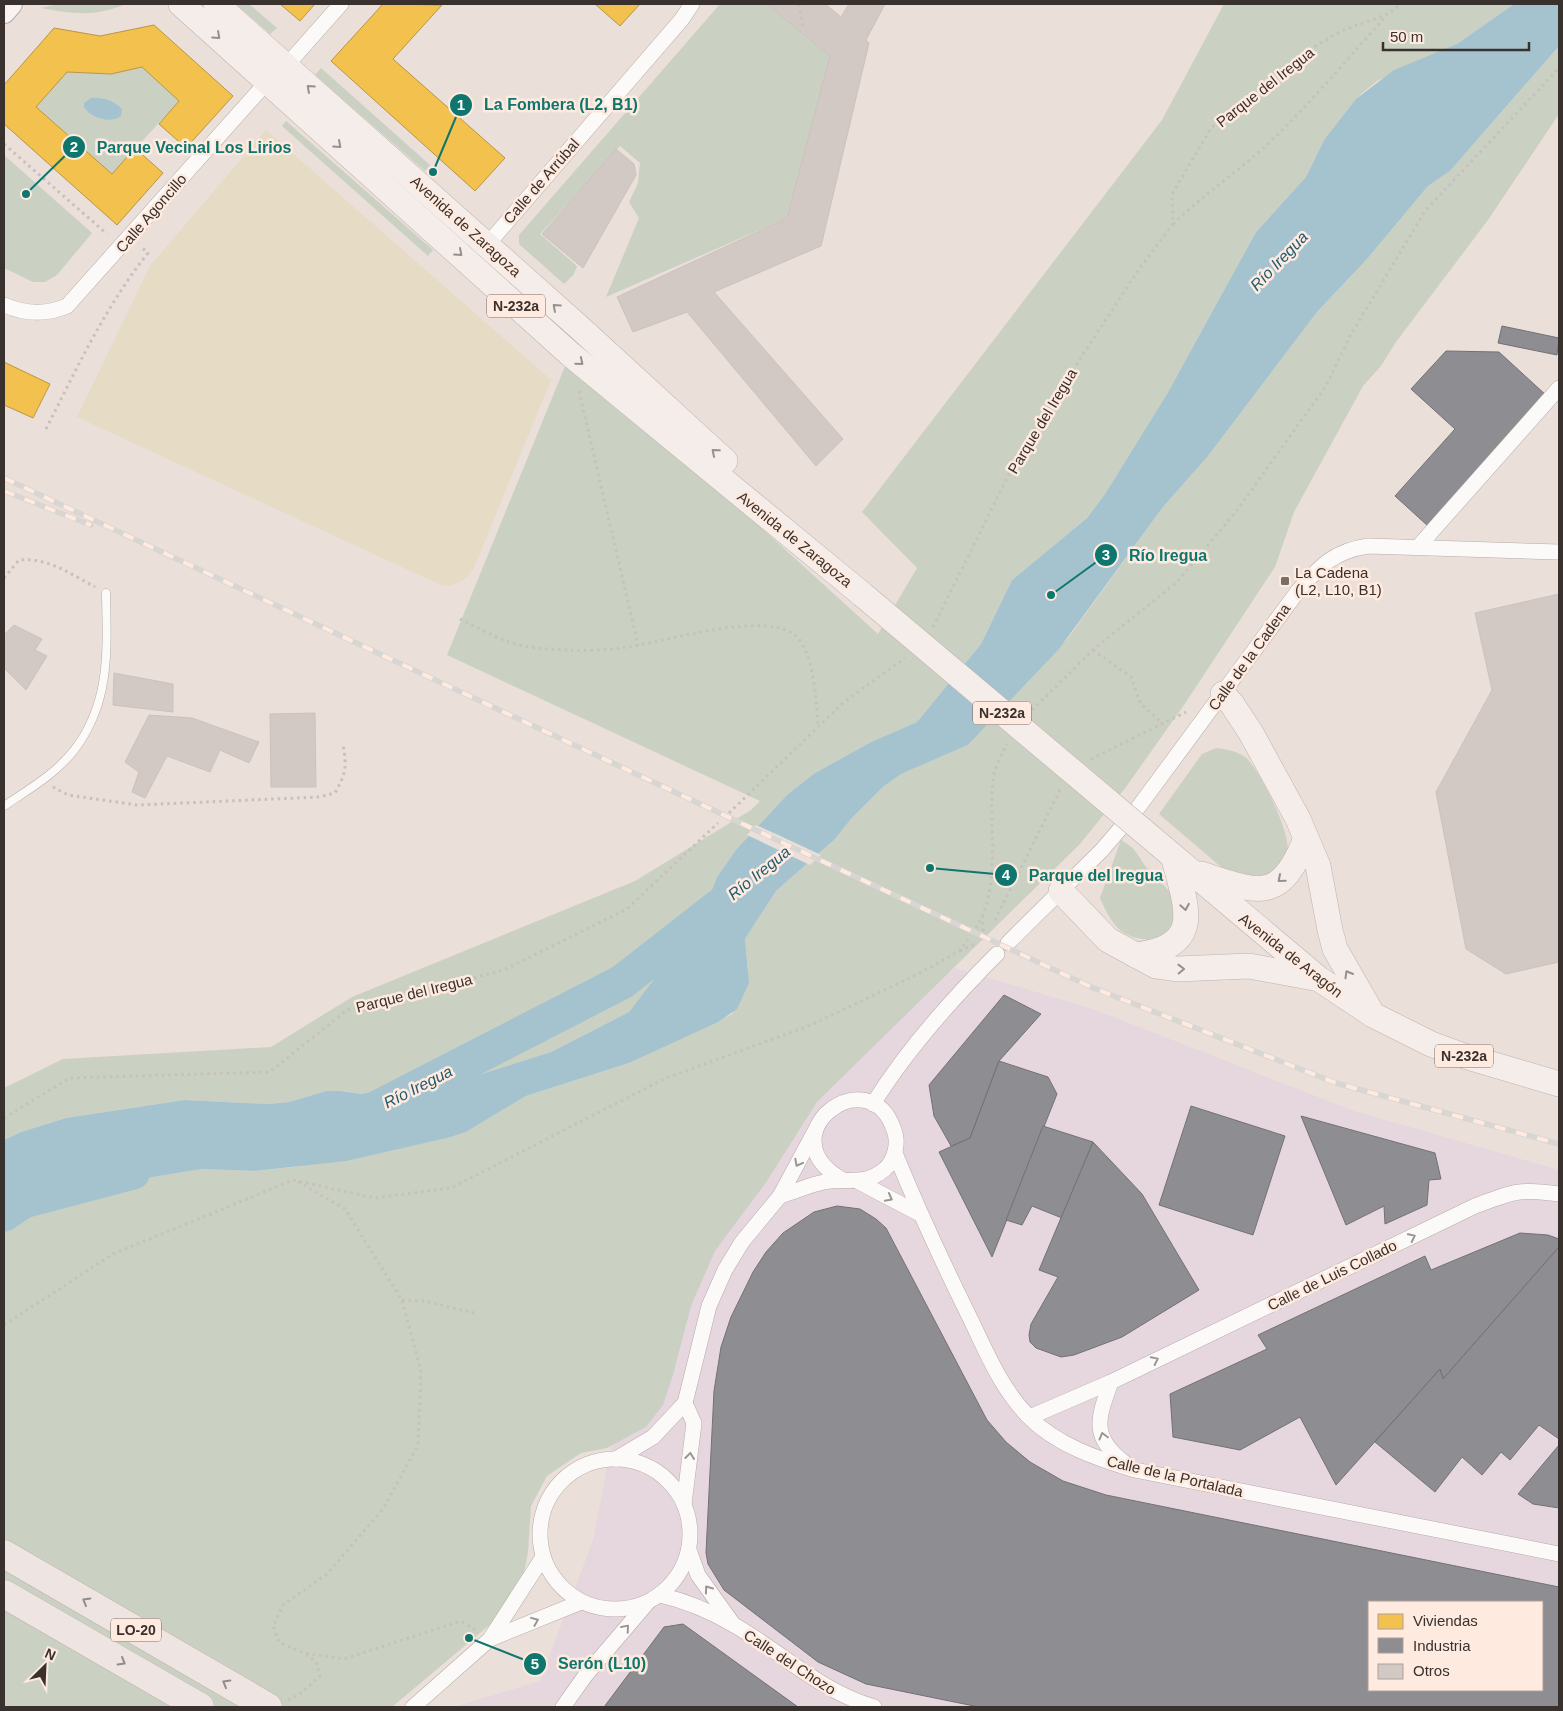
<svg xmlns="http://www.w3.org/2000/svg" width="1563" height="1711" font-family="Helvetica,sans-serif">
<style>
.industrial{fill:#e6d7de;fill-rule:evenodd}
.green{fill:#cad1c3}
.sand{fill:#e6dbc4}
.water{fill:#a5c3cf}
.pier{fill:#eadfd9}
.homes{fill:#f2c14e;stroke:#ba9644}
.industry{fill:#8d8d92;stroke:#747174;fill-rule:evenodd}
.lines{fill:none;stroke-linecap:round;stroke-linejoin:round}
.river{stroke:#a5c3cf;stroke-width:35}
.building{fill:#d2c9c5;stroke:#cbc2be}
.lane-casing{stroke:#b5aca8;stroke-width:9}
.street-casing{stroke:#b5aca8;stroke-width:16}
.secondary-casing{stroke:#b5aca8;stroke-width:24}
.primary-casing{stroke:#c1b2ac;stroke-width:26}
.highway-casing{stroke:#c1b2ac;stroke-width:29}
.path{stroke:#c6c1be;stroke-width:3;stroke-dasharray:2.5 4;stroke-linecap:butt}
.lane{stroke:#fcfaf9;stroke-width:8}
.street{stroke:#fcfaf9;stroke-width:15}
.secondary{stroke:#f8f3f2;stroke-width:22}
.primary{stroke:#f4edea;stroke-width:25}
.highway{stroke:#eee4e1;stroke-width:28}
.rail-casing{stroke:#d8d5d3;stroke-width:5.5}
.rail{stroke:#ffeadf;stroke-width:4;stroke-dasharray:11;stroke-linecap:butt}
.primary-bridge-casing{stroke:#c1b2ac;stroke-width:26;stroke-linecap:butt}
.primary-bridge{stroke:#f4edea;stroke-width:25}
.oneway{stroke:#968f8c}
.oneway2{stroke:#9a9693}
.oneway3{stroke:#948a87}
.poi-dot{fill:#776e69;stroke:#ffeadf;stroke-width:2}
.labels{text-anchor:middle;dominant-baseline:central;stroke-width:5;stroke-linejoin:round;paint-order:stroke}
.shield{fill:#ffeadf;stroke:#746862;stroke-width:1}
.shield-label{font-size:14px;font-weight:bold;fill:#39312d}
.street-label{font-size:15px;fill:#39312d;stroke:#ffeadf}
.poi-label{font-size:15px;fill:#39312d;stroke:#ffeadf;text-anchor:start}
.water-label{font-size:16px;font-style:italic;fill:#1e5b71;stroke:#ffeadf}
.leader{fill:none;stroke:#0f766e;stroke-width:2}
.callout-dot{fill:#0f766e;stroke:#ffeadf;stroke-width:2}
.mark-label{font-size:15px;text-anchor:middle;font-weight:bold;fill:#fff}
.callout-label{font-size:16px;text-anchor:middle;font-weight:bold;fill:#0f766e;stroke:#ffeadf;stroke-width:5;stroke-linejoin:round;paint-order:stroke}
</style>
<rect width="100%" height="100%" fill="#eadfd9"/>
<path class="industrial" d="M955,968L1093,1009L1354,1111L1559,1170V1707H454L540,1681L593,1540L631,1344L849,1056ZM1369,1602H1542V1690H1369Z"/>
<g class="green">
<path d="M59,4H126C95,17 74,14 41,8Z"/>
<path d="M236,4H249L277,28L270,34Z"/>
<path d="M720,4H767L830,56L787,218L606,297L639,218L629,202L638,183L640,163L620,146L540,234L577,266L574,274L564,284L519,244V235Z"/>
<path d="M1224,4H1514L1457,44L1377,81L1361,94L1324,140L1306,177L1256,232L1167,394L1105,494L1087,518L1012,580L981,644L917,722L871,742L815,773L788,794L737,850L717,877L691,944L661,970L629,1012L551,1052L415,1095L382,1097L340,1091H326L289,1102L269,1104L184,1100L66,1118L21,1132L4,1140V1088L63,1059L271,1047L352,997L635,881L751,810L760,801L447,655L570,354L878,634L917,568L862,512L1162,120Z"/>
<path d="M1559,46V114L1488,220L1396,342L1381,366L1363,386L1294,512L1275,567L1184,705L1126,787L1080,844L817,1102L765,1184L715,1251L691,1306L673,1375L663,1405L646,1427L607,1448L581,1453L547,1476L531,1506L528,1552L523,1578L499,1617L392,1707H4V1192L57,1185L123,1182L202,1169L255,1171L294,1167L451,1137L466,1132L526,1096L629,1063L732,1014L748,969L745,939L776,891L834,840L851,819L883,787L901,774L968,745L1068,638L1163,507L1208,456L1317,312L1367,259L1428,186L1450,171Z"/>
<path d="M142,67L179,101L112,174L36,107L67,72L111,74Z"/>
<path d="M321,68L430,165L425,171L315,75Z"/>
<path d="M286,121L433,250L428,256L282,126Z"/>
<path d="M4,155L92,233L57,275L45,282H33L4,268Z"/>
<path d="M1216,748C1226,749 1237,751 1245,757C1259,768 1294,838 1287,855C1284,862 1274,870 1269,875L1237,877L1221,867L1159,814L1202,754Z"/>
<path d="M1121,840C1140,851 1136,856 1149,870C1157,879 1175,894 1177,906C1180,939 1142,948 1120,930C1110,921 1105,909 1100,898Z"/>
</g>
<path class="sand" d="M266,130L551,380L473,570C464,581 458,585 443,586L77,417L150,266Z"/>
<g class="water">
<path d="M1514,4H1559V46L1450,171L1428,186L1367,259L1317,312L1208,456L1163,507L1059,649L968,745L901,774L883,787L851,819L834,840L776,891L745,939L749,983L737,1009L718,1022L629,1063L526,1096L466,1132L451,1137L346,1161L255,1171L202,1169L123,1182L57,1185L4,1192V1140L21,1132L66,1118L184,1100L269,1104L289,1102L326,1091H340L382,1097L415,1095L551,1052L629,1012L661,970L691,944L717,877L736,850L788,794L815,773L871,742L917,722L981,644L1012,580L1087,518L1105,494L1167,394L1256,232L1306,177L1324,140L1356,99L1394,70L1457,44Z"/>
<path d="M91,98C102,97 113,100 122,109L121,116C111,124 90,118 84,107V103Z"/>
</g>
<path class="pier" d="M756,825L776,834L821,855L810,865L747,835Z"/>
<g class="homes">
<path d="M280,4H315L300,21Z"/>
<path d="M383,4L442,5L393,59L505,158L475,191L331,61Z"/>
<path d="M595,4H640L620,26Z"/>
<path d="M154,25L233,96L186,148L159,124L179,101L142,67L111,74L67,72L36,107L112,174L135,148L163,173L117,225L4,124V85L54,28L100,36Z"/>
<path d="M4,362L50,384L33,418L4,405Z"/>
</g>
<g class="industry">
<path d="M1502,326L1559,338L1557,355L1498,343Z"/>
<path d="M1446,351L1499,352L1547,396L1428,526L1395,496L1455,429L1411,389Z"/>
<path d="M1004,995L1041,1014L999,1061L970,1138L951,1146L934,1116L929,1085Z"/>
<path d="M999,1061L1048,1077L1057,1094L992,1257L939,1152L970,1138Z"/>
<path d="M1191,1106L1285,1136L1253,1235L1159,1205Z"/>
<path d="M1301,1116L1435,1153L1441,1179L1429,1180L1427,1205L1385,1224L1384,1206L1346,1225Z"/>
<path d="M1043,1126L1093,1142L1062,1218L1032,1206L1022,1225L1006,1220Z"/>
<path d="M1093,1142L1142,1194L1199,1290L1122,1337L1074,1355L1061,1357L1036,1348L1030,1342L1029,1335L1031,1324L1058,1277L1039,1270Z"/>
<path d="M837,1206L860,1209L876,1219L886,1228L987,1420L1006,1442L1030,1462L1063,1481L1106,1495L1559,1587V1707H979L866,1684L818,1662L724,1590L708,1564L706,1553L714,1391L721,1347L731,1317L753,1272L766,1252L783,1233L814,1212ZM1369,1602H1542V1690H1369Z"/>
<path d="M1520,1233L1548,1235L1559,1239V1247L1443,1379L1440,1369L1336,1485L1300,1417L1240,1450L1173,1437L1170,1394L1267,1349L1258,1335L1425,1256L1431,1270Z"/>
<path d="M1559,1247V1439L1539,1425L1510,1460L1501,1452L1482,1475L1462,1457L1435,1492L1375,1442L1440,1369L1443,1379Z"/>
<path d="M1559,1445V1508L1533,1504L1518,1494Z"/>
<path d="M683,1624L798,1707H604L664,1627Z"/>
</g>
<g class="lines">
<g class="river">
<path d="M355,1114L375,1109L622,982L736,893"/>
<path d="M4,1214L23,1201L133,1172"/>
</g>
</g>
<g class="building">
<path d="M767,4H825L841,17L849,4H885L866,40L869,43L821,246L714,292L843,439L816,466L687,312L633,332L617,297L787,218L830,56Z"/>
<path d="M616,149L634,164L636,175L583,268L542,234Z"/>
<path d="M1559,594V962L1506,974L1466,949L1436,792L1492,690L1475,613Z"/>
<path d="M14,625L42,639L35,650L47,656L26,690L4,668V635Z"/>
<path d="M114,673L173,684V712L113,705Z"/>
<path d="M315,713L316,787H271L270,714Z"/>
<path d="M149,715L192,718L259,742L249,763L220,750L210,772L167,756L145,798L132,792L139,772L125,762Z"/>
</g>
<g class="lines">
<g class="lane-casing">
<path id="lane" d="M4,806C28,790 57,773 75,749C111,701 107,649 106,593"/>
</g>
<g class="street-casing">
<g id="street">
<path d="M286,66L341,4"/>
<path d="M487,245L682,19L692,4"/>
<path d="M4,305C25,314 46,315 67,306L267,82"/>
<path d="M1418,547L1559,388"/>
<path d="M1008,943L1102,850L1137,809L1298,591C1320,566 1334,551 1368,546L1559,552"/>
<path d="M873,1104C907,1049 951,1000 997,954"/>
<path d="M895,1153C917,1207 941,1259 967,1312C985,1348 999,1386 1028,1416C1056,1445 1098,1459 1135,1470L1559,1554"/>
<path d="M859,1182L920,1214"/>
<path d="M780,1196C794,1192 809,1185 824,1182C848,1177 864,1187 885,1169C895,1160 899,1143 894,1130C869,1056 764,1136 843,1180"/>
<path d="M1111,1382C1098,1418 1090,1437 1125,1463"/>
<path d="M1030,1417L1111,1382L1475,1206C1512,1192 1520,1188 1559,1194"/>
<path d="M616,1459L653,1437L685,1403L709,1306L725,1270L742,1242L780,1196L816,1129"/>
<circle cx="615" cy="1534" r="75"/>
<path d="M684,1504L694,1423L685,1403"/>
<path d="M689,1550L698,1575L733,1624"/>
<path d="M660,1595C686,1601 710,1611 734,1625C783,1653 818,1690 874,1707"/>
<path d="M490,1639L581,1602"/>
<path d="M413,1707L490,1639L543,1557"/>
<path d="M563,1707L585,1676L648,1602"/>
</g>
</g>
<g class="secondary-casing">
<path id="secondary" d="M4,12L11,4"/>
</g>
<g class="primary-casing">
<g id="primary">
<path d="M181,4L570,354L863,595"/>
<path d="M216,4L580,328L725,461"/>
<path d="M1223,694L1232,704L1251,733L1298,819L1318,866L1330,930L1335,949L1370,1010"/>
<path d="M1142,830L1319,979L1373,1015L1431,1044L1461,1055L1559,1084"/>
<path d="M1201,874C1258,892 1280,905 1306,838"/>
<path d="M1061,891L1108,940L1156,966L1177,969L1249,966L1314,978"/>
<path d="M1135,955C1204,947 1187,909 1174,859"/>
</g>
</g>
<g class="highway-casing">
<g id="highway">
<path d="M4,1554L268,1707"/>
<path d="M4,1594L200,1707"/>
</g>
</g>
<g class="path">
<path d="M799,4L803,26"/>
<path d="M4,144L107,234"/>
<path d="M1173,224C1205,193 1242,169 1274,138C1314,99 1350,56 1387,15"/>
<path d="M579,391L638,645"/>
<path d="M46,429C77,368 105,307 148,253L140,246"/>
<path d="M4,578L19,560C47,557 71,574 95,587"/>
<path d="M460,619C479,628 499,640 519,645C534,649 553,649 568,650C585,651 605,650 622,648C661,643 766,609 796,636C815,654 816,702 818,727"/>
<path d="M933,627L1023,446L1139,269L1173,224L1172,194L1211,128L1304,53L1341,31L1388,14L1400,4"/>
<path d="M1093,650L1131,677L1140,703L1163,724"/>
<path d="M1032,710L1093,650L1177,582L1235,513L1326,386L1350,336L1425,211L1559,68"/>
<path d="M1091,759L1186,712"/>
<path d="M53,787L68,795L137,805L319,797L335,793C346,773 347,767 343,745"/>
<path d="M729,813L844,702L905,658"/>
<path d="M995,920L1060,790"/>
<path d="M976,928C1002,887 988,826 993,780C994,768 1002,755 1007,744"/>
<path d="M983,931V917"/>
<path d="M960,951L977,943"/>
<path d="M4,1118L70,1078L270,1072L347,1010L504,970L627,909L718,823"/>
<path d="M298,1182L345,1209L402,1300L421,1371L418,1445L383,1509L327,1574L283,1605L273,1626L279,1642L304,1653L344,1659L461,1621L475,1630"/>
<path d="M402,1300L425,1301L474,1313"/>
<path d="M4,1325L113,1254L293,1180L375,1198L451,1188L664,1079L811,1025L920,973L959,951L968,940"/>
<path d="M288,1700L300,1694L320,1676L316,1662L305,1653"/>
</g>
<use href="#lane" class="lane"/>
<use href="#street" class="street"/>
<use href="#secondary" class="secondary"/>
<use href="#primary" class="primary"/>
<use href="#highway" class="highway"/>
<g class="rail-casing">
<g id="rail">
<path d="M4,478L1091,987L1336,1083L1559,1144"/>
<path d="M4,491L91,525"/>
</g>
</g>
<use href="#rail" class="rail"/>
<g class="primary-bridge-casing">
<path id="primary-bridge" d="M863,595L1142,830"/>
</g>
<use href="#primary-bridge" class="primary-bridge"/>
</g>
<defs><path id="oneway-chevron" d="M-2-3.5L2.5 0L-2 3.5" fill="none" stroke-width="1.6" stroke-linecap="round" stroke-linejoin="round" transform="scale(1.25)"/></defs>
<g class="oneway">
<use href="#oneway-chevron" transform="translate(217 36) rotate(42)"/>
<use href="#oneway-chevron" transform="translate(310 88) rotate(-138)"/>
<use href="#oneway-chevron" transform="translate(338 145) rotate(42)"/>
<use href="#oneway-chevron" transform="translate(459 253) rotate(42)"/>
<use href="#oneway-chevron" transform="translate(556 307) rotate(-138)"/>
<use href="#oneway-chevron" transform="translate(580 362) rotate(40)"/>
<use href="#oneway-chevron" transform="translate(715 452) rotate(-139)"/>
<use href="#oneway-chevron" transform="translate(1281 879) rotate(139)"/>
<use href="#oneway-chevron" transform="translate(1185 907) rotate(80)"/>
<use href="#oneway-chevron" transform="translate(1181 969) rotate(-1)"/>
<use href="#oneway-chevron" transform="translate(1348 974) rotate(-120)"/>
</g>
<g class="oneway2">
<use href="#oneway-chevron" transform="translate(798 1163) rotate(118)"/>
<use href="#oneway-chevron" transform="translate(889 1198) rotate(28)"/>
<use href="#oneway-chevron" transform="translate(1412 1237) rotate(-26)"/>
<use href="#oneway-chevron" transform="translate(1155 1360) rotate(-26)"/>
<use href="#oneway-chevron" transform="translate(1103 1436) rotate(-105)"/>
<use href="#oneway-chevron" transform="translate(690 1456) rotate(-83)"/>
<use href="#oneway-chevron" transform="translate(708 1589) rotate(-126)"/>
<use href="#oneway-chevron" transform="translate(535 1621) rotate(-22)"/>
<use href="#oneway-chevron" transform="translate(626 1628) rotate(-49)"/>
</g>
<g class="oneway3">
<use href="#oneway-chevron" transform="translate(86 1601) rotate(-150)"/>
<use href="#oneway-chevron" transform="translate(122 1662) rotate(30)"/>
<use href="#oneway-chevron" transform="translate(226 1683) rotate(-150)"/>
</g>
<rect class="poi-dot" x="1280" y="576" width="10" height="10" rx="2.5"/>
<g class="labels">
<g class="shield">
<rect x="487" y="294.5" width="58" height="23" rx="4"/>
<rect x="973" y="701.5" width="58" height="23" rx="4"/>
<rect x="1435" y="1044.5" width="58" height="23" rx="4"/>
<rect x="111" y="1618.5" width="50" height="23" rx="4"/>
</g>
<g class="shield-label">
<text x="516" y="306">N-232a</text>
<text x="1002" y="713">N-232a</text>
<text x="1464" y="1056">N-232a</text>
<text x="136" y="1630">LO-20</text>
</g>
<g class="street-label">
<text transform="translate(1265 87) rotate(-38)">Parque del Iregua</text>
<text transform="translate(541 181) rotate(-49)">Calle de Arrúbal</text>
<text transform="translate(151 213) rotate(-49)">Calle Agoncillo</text>
<text transform="translate(466 226) rotate(42)">Avenida de Zaragoza</text>
<text transform="translate(1042 421) rotate(-59)">Parque del Iregua</text>
<text transform="translate(795 539) rotate(39)">Avenida de Zaragoza</text>
<text transform="translate(1249 657) rotate(-54)">Calle de la Cadena</text>
<text transform="translate(1291 955) rotate(38)">Avenida de Aragón</text>
<text transform="translate(414 993) rotate(-14)">Parque del Iregua</text>
<text transform="translate(1332 1275) rotate(-26)">Calle de Luis Collado</text>
<text transform="translate(1175 1476) rotate(13)">Calle de la Portalada</text>
<text transform="translate(790 1662) rotate(33)">Calle del Chozo</text>
</g>
<g class="poi-label">
<text x="1295" y="572">La Cadena<tspan x="1295" dy="17">(L2, L10, B1)</tspan></text>
</g>
<g class="water-label">
<text transform="translate(1279 261) rotate(-46)">Río Iregua</text>
<text transform="translate(759 873) rotate(-39)">Río Iregua</text>
<text transform="translate(418 1087) rotate(-27)">Río Iregua</text>
</g>
</g>
<path class="leader" d="M433 172L461 105M26 194L74 147M1051 595L1106 555M930 868L1006 875M469 1638L535 1664"/>
<g class="callout-dot">
<circle cx="433" cy="172" r="5"/>
<circle cx="26" cy="194" r="5"/>
<circle cx="1051" cy="595" r="5"/>
<circle cx="930" cy="868" r="5"/>
<circle cx="469" cy="1638" r="5"/>
<circle cx="461" cy="105" r="12"/>
<circle cx="74" cy="147" r="12"/>
<circle cx="1106" cy="555" r="12"/>
<circle cx="1006" cy="875" r="12"/>
<circle cx="535" cy="1664" r="12"/>
</g>
<g class="mark-label">
<text x="461" y="110">1</text>
<text x="74" y="152">2</text>
<text x="1106" y="560">3</text>
<text x="1006" y="880">4</text>
<text x="535" y="1669">5</text>
</g>
<g class="callout-label">
<text x="561" y="110">La Fombera (L2, B1)</text>
<text x="194" y="153">Parque Vecinal Los Lirios</text>
<text x="1168" y="561">Río Iregua</text>
<text x="1096" y="881">Parque del Iregua</text>
<text x="602" y="1669">Serón (L10)</text>
</g>
<rect width="1563" height="1711" fill="none" stroke="#39312d" stroke-width="10"/>
<rect x="1368" y="1601" width="175" height="90" fill="#ffeadf" stroke="#b0a098"/>
<rect x="1378" y="1614" width="25" height="15" fill="#f2c14e" stroke="#b0a098"/>
<text x="1413" y="1626" font-size="15" fill="#39312d">Viviendas</text>
<rect x="1378" y="1638" width="25" height="15" fill="#8d8d92" stroke="#b0a098"/>
<text x="1413" y="1651" font-size="15" fill="#39312d">Industria</text>
<rect x="1378" y="1664" width="25" height="15" fill="#d2c9c5" stroke="#b0a098"/>
<text x="1413" y="1676" font-size="15" fill="#39312d">Otros</text>
<g transform="translate(45 1666) rotate(24)" stroke="#ffeadf" stroke-width="4" paint-order="stroke">
<path d="M0-4L9 19L0 12L-9 19Z" fill="#39312d"/>
<text y="-8" font-size="14" font-weight="bold" text-anchor="middle" fill="#39312d">N</text>
</g>
<path d="M1383 42v8h146v-8" fill="none" stroke="#39312d" stroke-width="2.5"/>
<text x="1390" y="42" font-size="15" fill="#39312d" stroke="#ffeadf" stroke-width="4" paint-order="stroke">50 m</text>
</svg>
